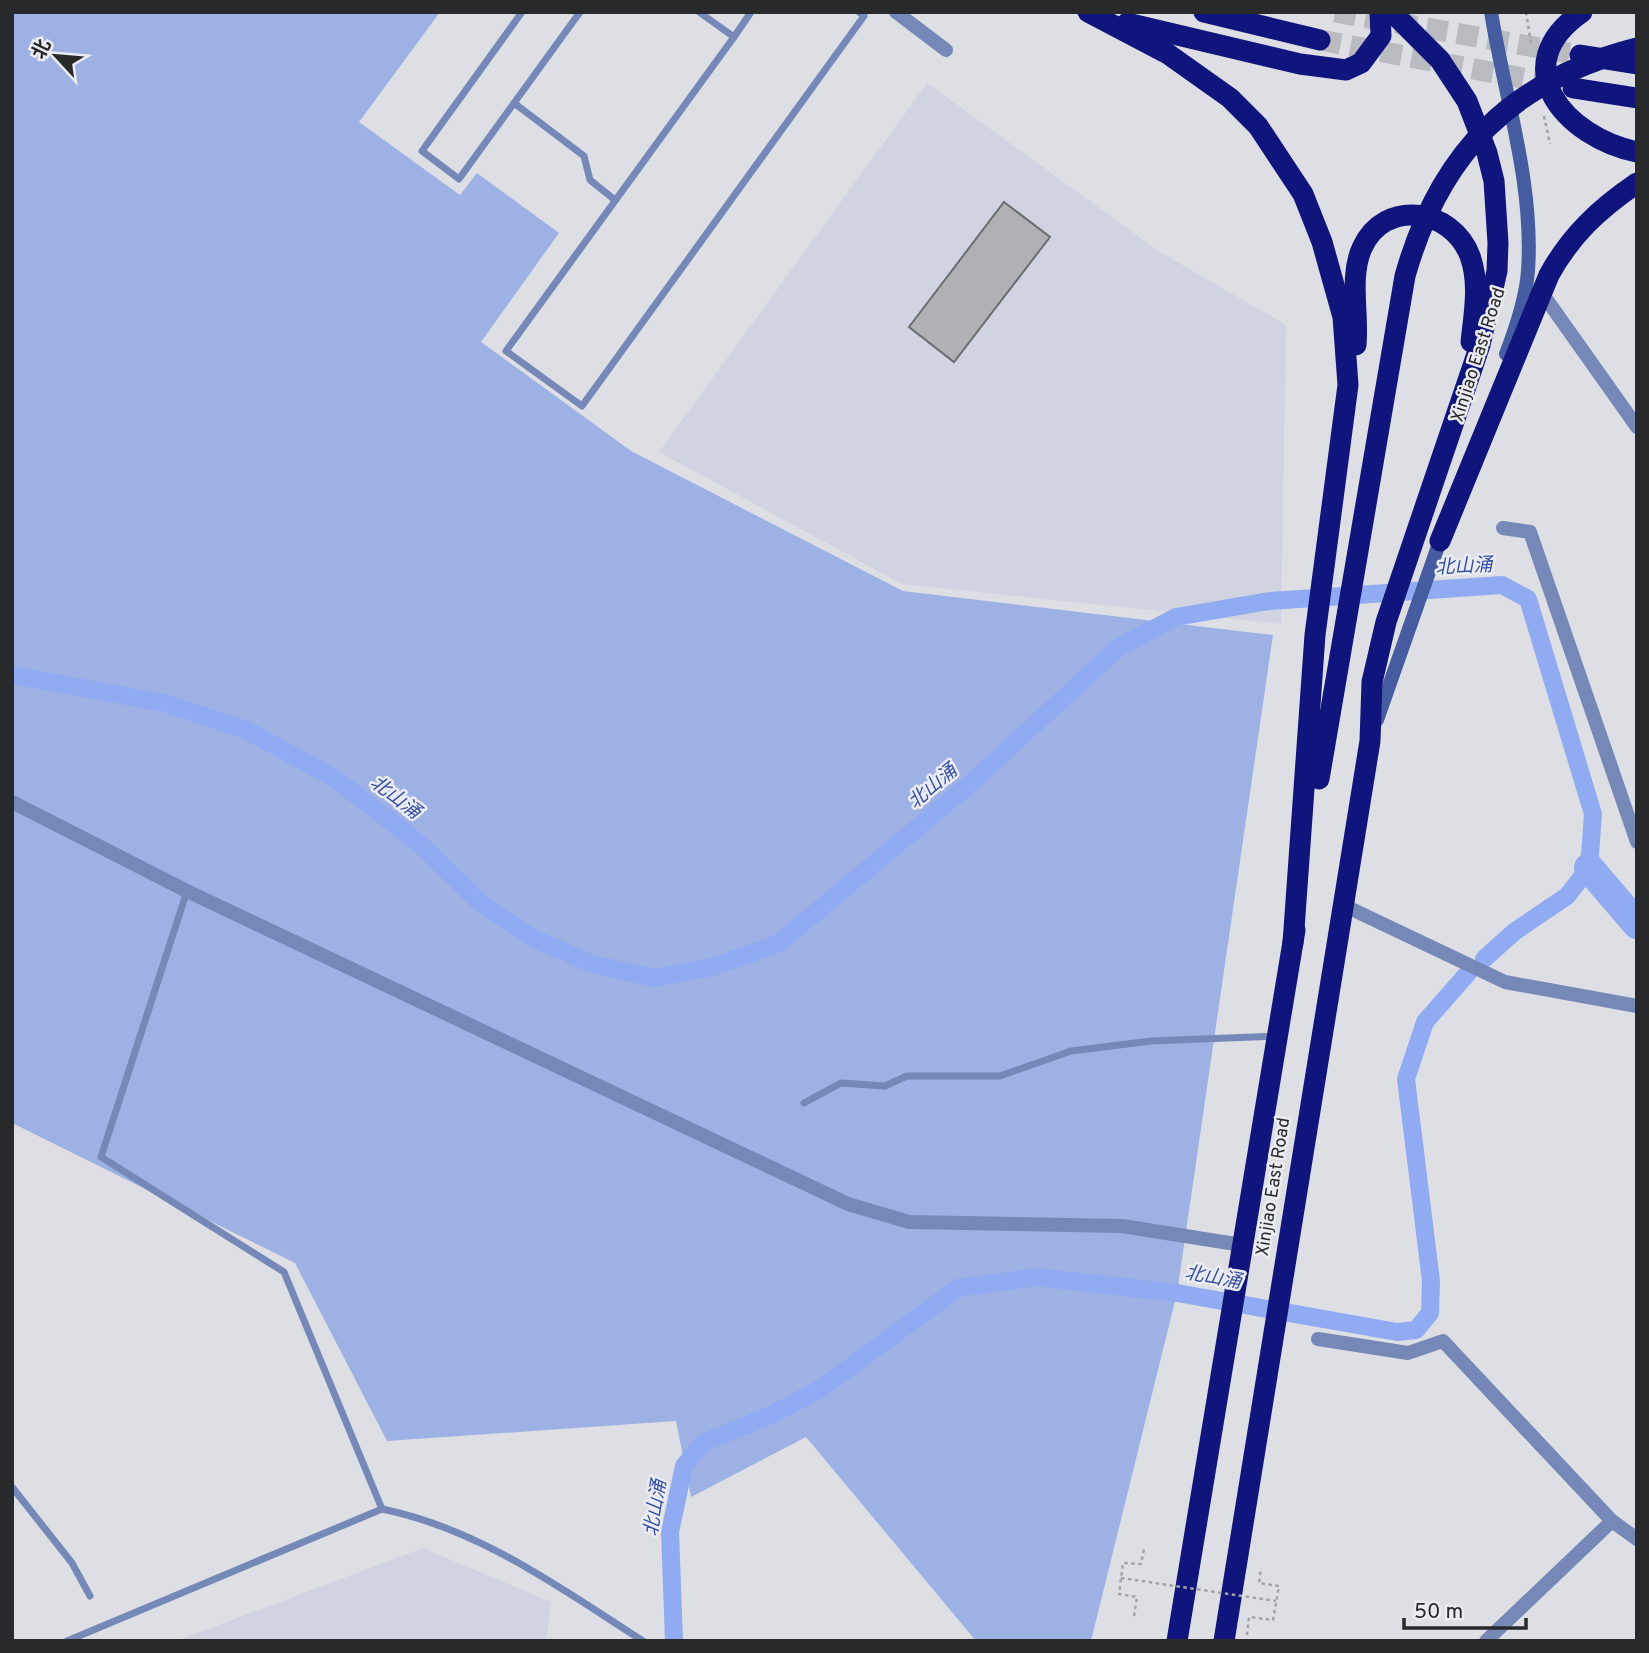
<svg xmlns="http://www.w3.org/2000/svg" width="1649" height="1653" font-family="Overpass,'Noto Sans SC',sans-serif">
<style>
.built{fill:#d0d4e0}
.green{fill:#9eb1e4}
.lines{fill:none;stroke-linecap:round;stroke-linejoin:round}
.canal{stroke:#91abf2;stroke-width:18}
.river{stroke:#91abf2;stroke-width:30}
.building{fill:#afb1b6;stroke:#6b6d71;stroke-width:2}
.highway-tunnel{stroke:#b9bbc0;stroke-width:21;stroke-dasharray:21 10;stroke-linecap:butt}
.path{stroke:#a2a3a8;stroke-width:2.5;stroke-dasharray:3.5 3.5;stroke-linecap:butt}
.lane{stroke:#7688b7;stroke-width:7}
.street{stroke:#7688b7;stroke-width:14}
.secondary{stroke:#455ca0;stroke-width:14}
.highway{stroke:#10157d;stroke-width:21}
.path-bridge{stroke:#a2a3a8;stroke-width:2.5;stroke-dasharray:3.5 3.5;stroke-linecap:butt}
.highway-bridge{stroke:#10157d;stroke-width:21}
.labels{text-anchor:middle;dominant-baseline:central;stroke-width:5;stroke-linejoin:round;paint-order:stroke}
.street-label{font-size:18px;fill:#28292b;stroke:#eaecf2}
.water-label{font-size:19px;font-style:italic;fill:#3850a3;stroke:#eaecf2}
</style>
<rect width="100%" height="100%" fill="#dddfe5"/>
<g class="built">
<path d="M927,83L1160,252L1286,325L1281,624L902,584L659,452Z"/>
<path d="M423,1548L551,1602L546,1641H176Z"/>
</g>
<path class="green" d="M12,12H440L359,122L460,195L477,173L559,233L481,342L631,451L903,591L1273,635L1177,1293L1091,1641H976L806,1437L691,1497L676,1421L387,1441L295,1263L12,1123Z"/>
<g class="lines">
<g class="canal">
<path d="M12,675L164,703L246,730L334,778L419,843L479,902L533,938L592,964L654,978L713,967L779,943L971,783L1119,647L1176,617L1269,601L1502,585L1528,599L1593,814L1589,868L1567,896L1514,932L1484,959"/>
<path d="M674,1641L670,1532L684,1466L703,1443L773,1414L820,1389L958,1288L1036,1277L1177,1293L1397,1332L1416,1330L1430,1313L1431,1281L1406,1079L1425,1022L1468,973"/>
</g>
<path class="river" d="M1589,868L1637,924"/>
</g>
<path class="building" d="M1004,202L1050,237L954,362L909,327Z"/>
<g class="lines">
<g class="highway-tunnel">
<path d="M1335,12L1580,55"/>
<path d="M1320,40L1559,85"/>
</g>
<g class="path">
<path d="M1526,12L1531,44"/>
<path d="M1544,116L1550,144"/>
<path d="M1134,1616L1137,1597L1119,1594L1123,1563L1141,1564L1144,1549"/>
<path d="M1247,1635L1249,1617L1273,1620L1279,1586L1259,1583L1261,1568"/>
</g>
<g class="lane">
<path d="M522,12L422,151L459,179L580,12"/>
<path d="M699,12L734,37L751,12"/>
<path d="M734,37L506,351L582,406L864,16L859,12"/>
<path d="M514,103L584,156L590,180L615,200"/>
<path d="M187,891L101,1157L284,1272L382,1509"/>
<path d="M804,1103L841,1083L885,1086L907,1076H1000L1071,1051L1151,1041L1276,1036"/>
<path d="M12,1487L72,1563L90,1596"/>
<path d="M67,1641L382,1509C480,1529 560,1588 643,1641"/>
</g>
<g class="street">
<path d="M896,12L946,50"/>
<path d="M1542,293L1637,427"/>
<path d="M1503,528L1530,532L1637,842"/>
<path d="M12,802L187,891L848,1204L909,1222L1122,1226L1242,1245"/>
<path d="M1343,905L1505,982L1637,1006"/>
<path d="M1318,1339L1408,1353L1443,1341L1612,1521L1637,1539"/>
<path d="M1486,1641L1612,1521"/>
</g>
<g class="secondary">
<path d="M1491,12C1505,98 1534,184 1528,271C1526,299 1516,328 1506,354"/>
<path d="M1377,720L1442,535"/>
</g>
<g class="highway">
<path d="M1088,12L1168,54L1230,98L1258,126L1303,194L1322,242L1343,317L1348,385L1315,635L1293,943"/>
<path d="M1204,12L1320,40"/>
<path d="M1582,12C1504,66 1565,137 1637,152"/>
<path d="M1127,23L1300,64L1346,70L1361,63L1381,36L1380,12"/>
<path d="M1580,55L1637,64"/>
<path d="M1573,88L1637,98"/>
<path d="M1356,345C1359,313 1349,277 1362,248C1384,198 1452,208 1470,256C1480,283 1474,314 1471,342"/>
<path d="M1440,541L1549,275C1571,235 1599,209 1637,183"/>
<path d="M1177,1641L1295,930"/>
<path d="M1224,1641L1370,741L1372,682L1386,622L1480,345L1497,271L1498,243L1494,181L1487,153L1467,101L1440,60L1392,12"/>
</g>
<path class="path-bridge" d="M1121,1578L1276,1601"/>
<path class="highway-bridge" d="M1319,779L1405,276C1440,152 1512,80 1637,48"/>
</g>
<g class="labels">
<g class="street-label">
<text transform="translate(1479 355) rotate(-72)">Xinjiao East Road</text>
<text transform="translate(1274 1187) rotate(-81)">Xinjiao East Road</text>
</g>
<g class="water-label">
<text transform="translate(1464 567) rotate(-3)">北山涌</text>
<text transform="translate(933 787) rotate(-40)">北山涌</text>
<text transform="translate(395 798) rotate(37)">北山涌</text>
<text transform="translate(1213 1278) rotate(10)">北山涌</text>
<text transform="translate(656 1508) rotate(-81)">北山涌</text>
</g>
</g>
<rect width="1649" height="1653" fill="none" stroke="#28292b" stroke-width="28"/>
<g transform="translate(56 56) rotate(296)" stroke="#eaecf2" stroke-width="5" paint-order="stroke">
<path d="M0-5L12 26L0 18L-12 26Z" fill="#28292b"/>
<text y="-10" font-size="19" font-weight="bold" text-anchor="middle" fill="#28292b">北</text>
</g>
<path d="M1404 1618v10h122v-10" fill="none" stroke="#28292b" stroke-width="3.5"/>
<text x="1414" y="1618" font-size="21" fill="#28292b" stroke="#eaecf2" stroke-width="5" paint-order="stroke">50 m</text>
</svg>
